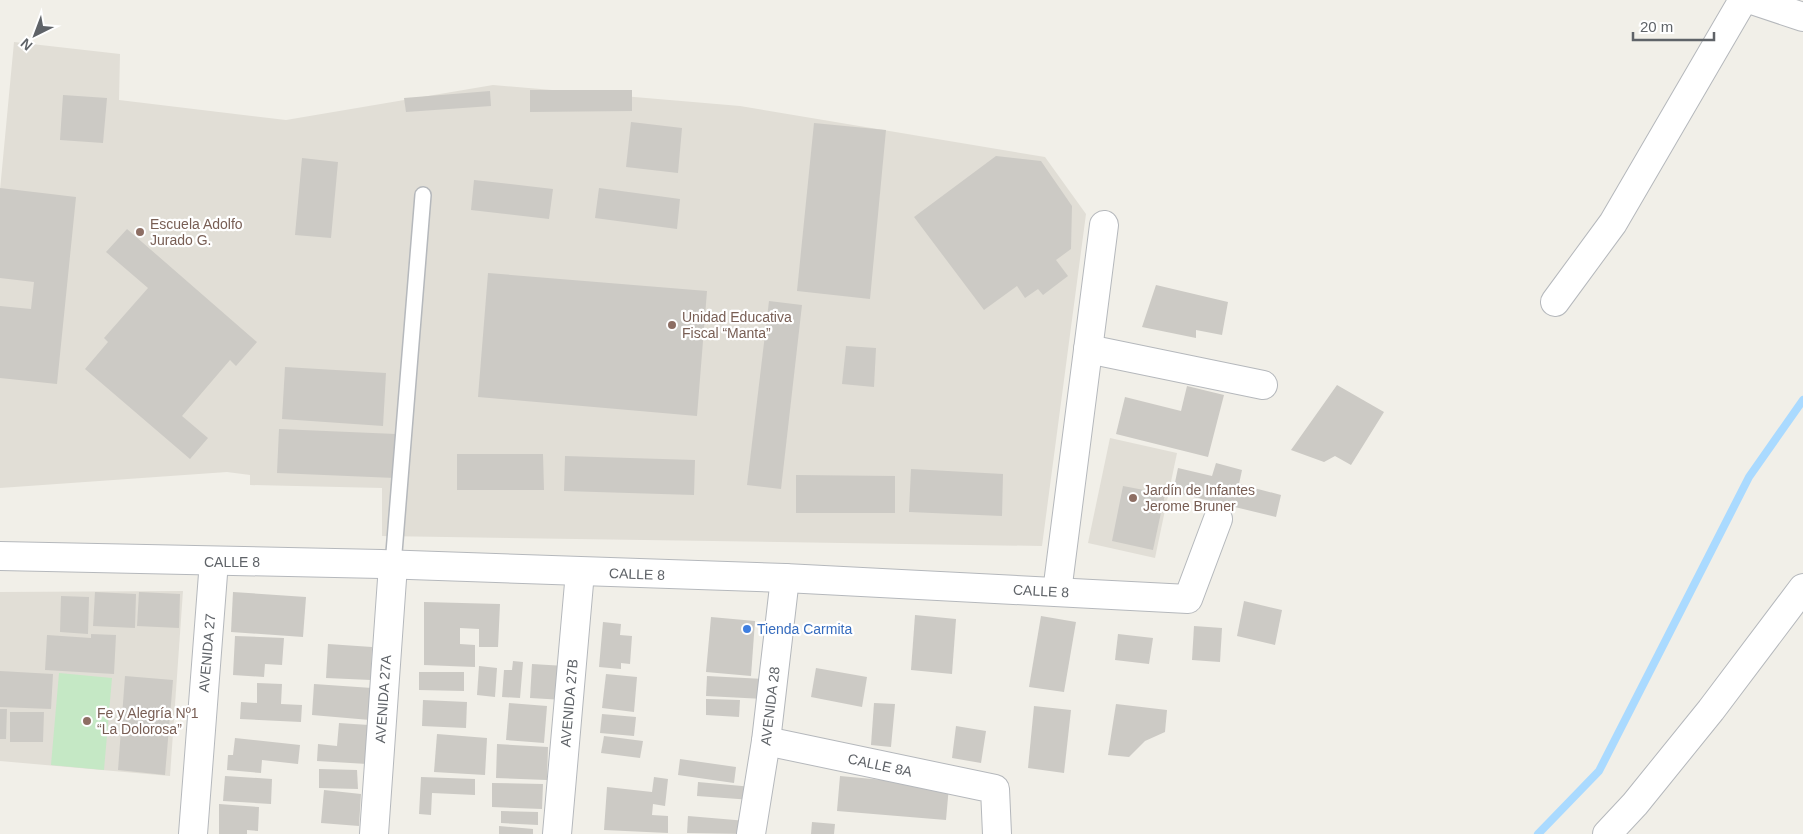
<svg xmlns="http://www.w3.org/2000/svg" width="1803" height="834" font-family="Arial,sans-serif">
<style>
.education{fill:#e1ded6}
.green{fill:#c5e8c5}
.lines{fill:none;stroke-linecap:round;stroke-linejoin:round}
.stream{stroke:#aadaff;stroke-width:8}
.building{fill:#cccac5}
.service-casing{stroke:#b5b8bc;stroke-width:18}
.minor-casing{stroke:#b5b8bc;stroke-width:30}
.tertiary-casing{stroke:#b5b8bc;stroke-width:30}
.service{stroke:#fff;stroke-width:15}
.minor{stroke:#fff;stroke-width:28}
.tertiary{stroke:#fff;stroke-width:28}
.education-dot{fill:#8d6e63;stroke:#fff;stroke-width:2}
.shop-dot{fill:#3f7fe0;stroke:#fff;stroke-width:2}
.labels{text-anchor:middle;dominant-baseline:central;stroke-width:4.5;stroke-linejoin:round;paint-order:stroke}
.education-label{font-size:14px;fill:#785e54;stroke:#fff;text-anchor:start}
.street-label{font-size:14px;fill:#5f6368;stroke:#fff}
.shop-label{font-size:14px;fill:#366cbe;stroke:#fff;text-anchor:start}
</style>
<rect width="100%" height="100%" fill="#f1efe8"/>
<g class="education">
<path d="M14,42L120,54L119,100L286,120L493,85L740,106L1045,157L1086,214L1042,546L382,536V488L250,485V475L227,472L0,488V190Z"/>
<path d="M1110,438L1177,453L1155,558L1088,543Z"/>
<path d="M183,591L170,776L0,761V592Z"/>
</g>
<path class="green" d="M59,673L112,678L104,770L51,765Z"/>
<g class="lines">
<path class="stream" d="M1538,834L1599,771L1749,477L1803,400"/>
</g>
<g class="building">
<path d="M530,90H632V111L530,112Z"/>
<path d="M490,91L491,106L406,112L404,98Z"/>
<path d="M63,95L107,98L103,143L60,140Z"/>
<path d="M631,122L682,128L678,173L626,167Z"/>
<path d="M814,123L886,130L870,299L797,291Z"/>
<path d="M996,156L1041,161L1072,206L1071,249L1056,260L1068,276L1043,295L1038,289L1025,298L1017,286L984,310L914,217Z"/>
<path d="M302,158L338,162L331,238L295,235Z"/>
<path d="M474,180L553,189L549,219L471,210Z"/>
<path d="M0,188L76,197L57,384L0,378V306L31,309L34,282L0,278Z"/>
<path d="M599,188L680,199L677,229L595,218Z"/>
<path d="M127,229L257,342L236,366L230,360L182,416L208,438L190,459L85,369L108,342L104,338L148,288L106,252Z"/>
<path d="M488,273L707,291L697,416L478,397Z"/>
<path d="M1156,285L1228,302L1222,335L1196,330V338L1142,327Z"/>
<path d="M769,301L802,305L781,489L747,485Z"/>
<path d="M846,346L876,348L874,387L842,384Z"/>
<path d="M285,367L386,373L383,426L282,419Z"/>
<path d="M1337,385L1384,412L1351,465L1335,456L1324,462L1291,450Z"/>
<path d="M1187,386L1224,395L1208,457L1116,434L1125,397L1181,411Z"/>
<path d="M279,429L396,434L395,478L277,473Z"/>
<path d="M457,454H543L544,490H457Z"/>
<path d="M565,456L695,460L694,495L564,491Z"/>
<path d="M1216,463L1242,470L1239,484L1281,495L1276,517L1173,492L1178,468L1212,476Z"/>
<path d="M911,469L1003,474L1002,516L909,512Z"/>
<path d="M796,475L895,476V513H796Z"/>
<path d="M1123,486L1165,494L1153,550L1112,541Z"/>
<path d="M95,592L136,594L135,628L93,626Z"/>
<path d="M139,592L180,594L179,628L137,626Z"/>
<path d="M233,592L306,597L303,637L231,632Z"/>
<path d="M61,596L89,597L88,634L60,632Z"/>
<path d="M1244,601L1282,610L1275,645L1237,636Z"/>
<path d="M424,602L500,604L498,647H479V629L460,628V644L475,645V667L424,665Z"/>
<path d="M915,615L956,619L952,674L911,670Z"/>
<path d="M1041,616L1076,622L1064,692L1029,687Z"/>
<path d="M711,617L755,621L751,676L706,672Z"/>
<path d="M603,622L621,624L620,635L632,636L630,664L621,663V669L599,667Z"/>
<path d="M1194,626L1222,628L1220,662L1192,660Z"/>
<path d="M91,634L116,635L114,674L45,670L47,635L91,638Z"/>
<path d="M1118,634L1153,638L1149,664L1115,660Z"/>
<path d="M235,636L284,638L282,665L265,664L264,677L233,675Z"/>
<path d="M328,644L372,647L371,680L326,678Z"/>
<path d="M513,661L523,662L520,698L502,697L504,670H512Z"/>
<path d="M532,664L565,666L564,700L530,698Z"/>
<path d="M479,666L497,668L495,697L477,695Z"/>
<path d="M816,668L867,677L862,707L811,697Z"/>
<path d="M0,671L53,674L51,709L0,707Z"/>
<path d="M419,672H464V691L419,690Z"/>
<path d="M606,674L637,677L634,712L602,708Z"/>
<path d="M125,676L173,680L165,775L118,770Z"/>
<path d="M707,676L765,679L764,699L706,696Z"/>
<path d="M257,683L282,684L281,704L302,705L301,722L240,719L241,702L257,703Z"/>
<path d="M314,684L372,688L370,720L312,715Z"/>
<path d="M706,699L740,700L739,717L706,715Z"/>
<path d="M423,700L467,702L466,728L422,726Z"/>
<path d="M509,703L547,706L544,743L506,740Z"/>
<path d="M874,703L895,704L891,747L871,745Z"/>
<path d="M1116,704L1167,710L1165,732L1145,741L1129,757L1108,755Z"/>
<path d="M1034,706L1071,710L1064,773L1028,768Z"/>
<path d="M0,709H7L6,739H0Z"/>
<path d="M10,712H44L43,742H10Z"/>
<path d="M602,714L636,717L634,736L600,733Z"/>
<path d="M339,723L369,725L367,764L317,761L318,744L337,746Z"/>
<path d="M956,726L986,731L981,763L952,758Z"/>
<path d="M437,734L487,738L485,775L434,772Z"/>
<path d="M604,736L643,741L640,758L601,753Z"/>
<path d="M235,738L300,745L298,764L262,760L261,773L227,770L228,755H233Z"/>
<path d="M497,744L548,747L547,780L496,778Z"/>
<path d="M680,759L736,767L734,783L678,775Z"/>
<path d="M319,769L357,770L358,789L319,788Z"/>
<path d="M225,776L272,779L271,804L223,801Z"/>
<path d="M840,776L949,786L946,820L837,811Z"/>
<path d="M421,777L475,779V795L432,793L431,815L419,814Z"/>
<path d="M654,777L668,779L665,806L653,804L652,815L668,816V833L604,830L607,787L652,792Z"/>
<path d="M698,782L753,787L752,800L697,796Z"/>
<path d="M492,783L543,784L542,809L492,807Z"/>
<path d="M324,790L361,794L359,826L321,823Z"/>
<path d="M219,804L259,807L258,831L247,830V834H219Z"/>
<path d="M501,811L538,812V825L501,823Z"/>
<path d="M688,816L747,821L746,834L687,833Z"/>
<path d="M812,822L835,824L834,834H811Z"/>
<path d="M499,826L533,829V834H499Z"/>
</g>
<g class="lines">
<g class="service-casing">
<path id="service" d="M393,565L423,195"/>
</g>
<g class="minor-casing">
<g id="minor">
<path d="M1752,0L1803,17"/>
<path d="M1555,302L1613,223L1743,0"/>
<path d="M1088,349L1263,385"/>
<path d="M0,556L381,564L785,578L1188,599L1218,519"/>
<path d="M1057,592L1104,225"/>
<path d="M766,741L995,789L997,834"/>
<path d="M193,834L214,561"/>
<path d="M374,834L393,565"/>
<path d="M557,834L580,572"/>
<path d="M751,834L766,741L785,578"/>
</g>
</g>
<g class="tertiary-casing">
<path id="tertiary" d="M1607,834L1635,804L1711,710L1803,588"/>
</g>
<use href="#service" class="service"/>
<use href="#minor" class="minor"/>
<use href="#tertiary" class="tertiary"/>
</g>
<g class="education-dot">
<circle cx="140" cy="232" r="5"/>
<circle cx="672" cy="325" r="5"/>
<circle cx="1133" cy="498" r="5"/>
<circle cx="87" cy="721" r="5"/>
</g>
<circle class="shop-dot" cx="747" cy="629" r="5"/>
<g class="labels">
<g class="education-label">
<text x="150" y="224">Escuela Adolfo<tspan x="150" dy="16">Jurado G.</tspan></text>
<text x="682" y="317">Unidad Educativa<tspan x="682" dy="16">Fiscal “Manta”</tspan></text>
<text x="1143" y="490">Jardín de Infantes<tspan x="1143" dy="16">Jerome Bruner</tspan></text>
<text x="97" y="713">Fe y Alegría Nº1<tspan x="97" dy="16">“La Dolorosa”</tspan></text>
</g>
<g class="street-label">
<text x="232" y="562">CALLE 8</text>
<text transform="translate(637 574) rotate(2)">CALLE 8</text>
<text transform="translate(1041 591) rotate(3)">CALLE 8</text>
<text transform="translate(207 653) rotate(-85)">AVENIDA 27</text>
<text transform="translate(383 699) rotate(-86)">AVENIDA 27A</text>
<text transform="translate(569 703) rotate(-85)">AVENIDA 27B</text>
<text transform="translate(770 706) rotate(-83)">AVENIDA 28</text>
<text transform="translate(880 765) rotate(12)">CALLE 8A</text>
</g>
<g class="shop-label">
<text x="757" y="629">Tienda Carmita</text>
</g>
</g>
<g transform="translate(35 35) rotate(222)" stroke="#ffffff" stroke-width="4" paint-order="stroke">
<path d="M0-4L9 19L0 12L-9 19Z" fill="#5f6368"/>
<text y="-8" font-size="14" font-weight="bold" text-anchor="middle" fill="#5f6368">N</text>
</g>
<path d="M1633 32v8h81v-8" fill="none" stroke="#5f6368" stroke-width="2.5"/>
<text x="1640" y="32" font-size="15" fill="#5f6368" stroke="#ffffff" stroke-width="4" paint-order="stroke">20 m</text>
</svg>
